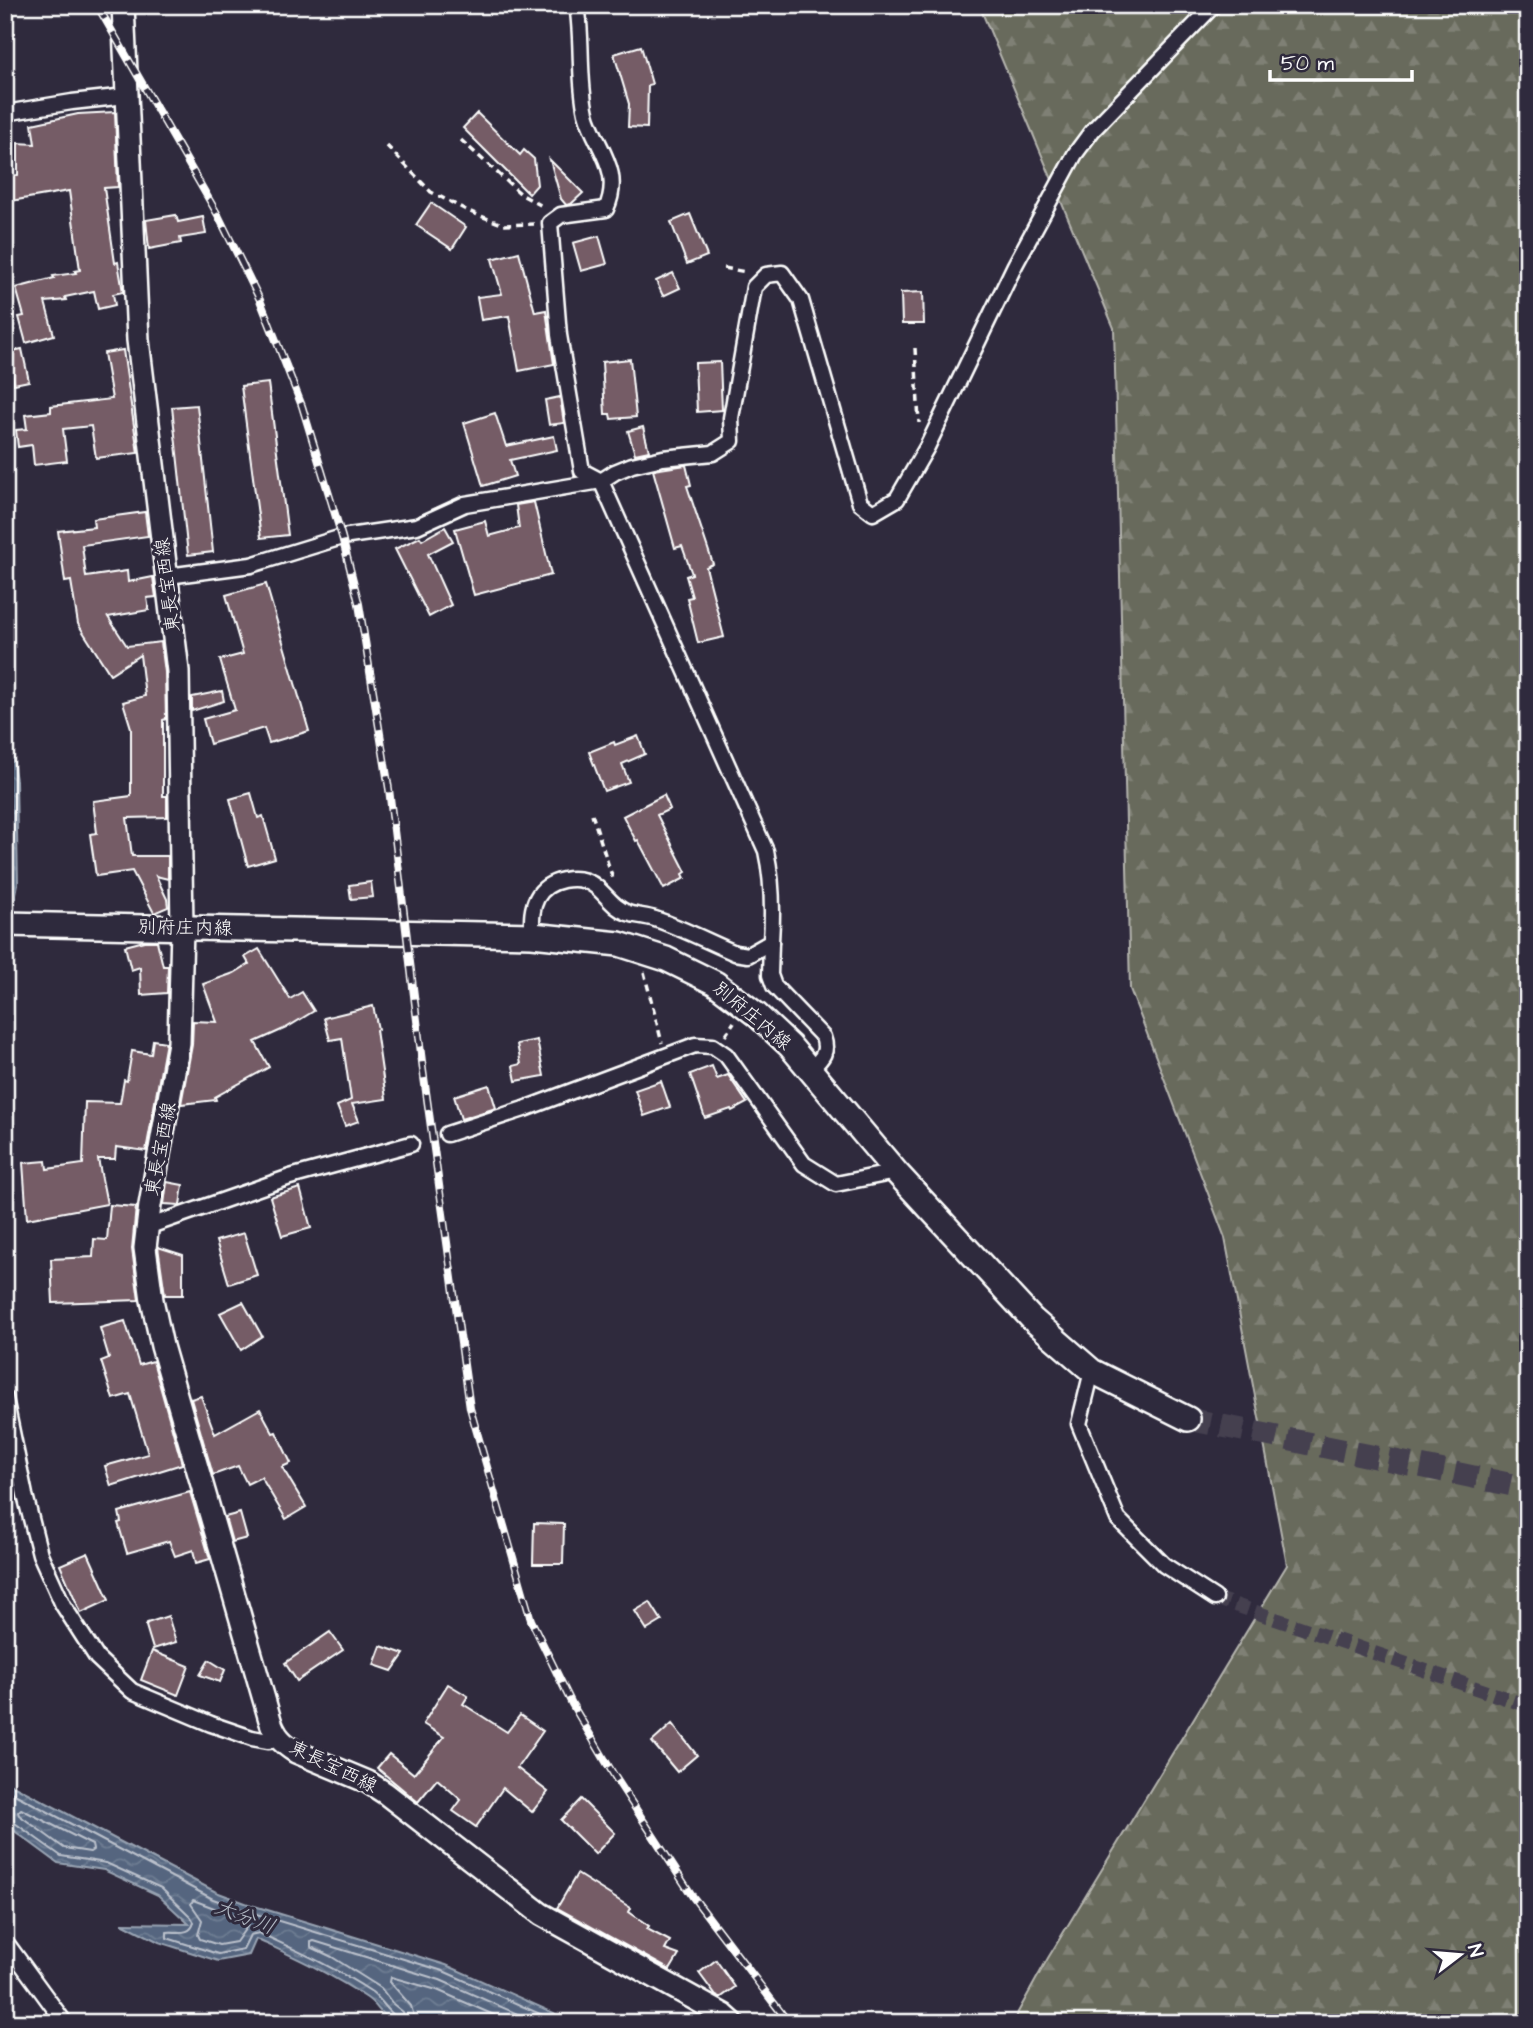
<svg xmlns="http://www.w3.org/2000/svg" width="1533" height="2028" font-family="'Architects Daughter','Klee One',sans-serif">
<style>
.forest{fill:url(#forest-firs);stroke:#b4b4ae;stroke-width:2}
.water{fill:url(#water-waves);stroke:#98a3b2;stroke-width:2}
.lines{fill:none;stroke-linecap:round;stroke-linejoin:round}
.shore{stroke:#bbc1cc;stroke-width:2}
.building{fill:#745c66;stroke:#fff;stroke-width:2}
.street-tunnel{stroke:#443f50;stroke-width:14;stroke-dasharray:14 7;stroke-linecap:butt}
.primary-tunnel{stroke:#443f50;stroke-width:23;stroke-dasharray:23 11;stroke-linecap:butt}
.street-casing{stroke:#fff;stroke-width:19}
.secondary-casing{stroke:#fff;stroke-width:26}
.primary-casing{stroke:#fff;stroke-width:28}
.path{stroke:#fff;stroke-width:3.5;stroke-dasharray:7 5;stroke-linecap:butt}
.street{stroke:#2f2a3d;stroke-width:14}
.secondary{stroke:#2f2a3d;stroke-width:21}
.primary{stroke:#2f2a3d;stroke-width:23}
.rail-casing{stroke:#fff;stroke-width:8}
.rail{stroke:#2f2a3d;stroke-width:5;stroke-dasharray:16;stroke-linecap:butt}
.labels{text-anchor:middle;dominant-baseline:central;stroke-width:6;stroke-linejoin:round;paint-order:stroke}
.street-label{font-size:19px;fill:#fff;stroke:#2f2a3d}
.water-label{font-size:21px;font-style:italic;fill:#b2bac5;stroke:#2f2a3d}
</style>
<defs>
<pattern id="forest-firs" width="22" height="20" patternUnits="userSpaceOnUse" patternTransform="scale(1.75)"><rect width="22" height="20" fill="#686a5c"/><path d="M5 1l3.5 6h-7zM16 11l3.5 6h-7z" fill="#7f8074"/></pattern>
<pattern id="water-waves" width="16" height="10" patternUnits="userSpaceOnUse" patternTransform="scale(1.75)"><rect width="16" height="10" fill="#54657f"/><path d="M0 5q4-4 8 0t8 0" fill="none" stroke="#6e7c92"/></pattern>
</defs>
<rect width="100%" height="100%" fill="#2f2a3d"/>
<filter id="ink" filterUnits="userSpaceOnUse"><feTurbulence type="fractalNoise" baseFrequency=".0143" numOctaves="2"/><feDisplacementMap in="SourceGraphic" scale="14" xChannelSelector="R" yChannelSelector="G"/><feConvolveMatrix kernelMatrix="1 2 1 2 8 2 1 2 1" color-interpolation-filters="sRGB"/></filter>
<g filter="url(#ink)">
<path class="forest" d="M979,5H1528V2023H1012L1048,1958L1287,1565L1225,1238L1130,989L1114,328Z"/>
<g class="water">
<path d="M5,704L16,781L18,884L5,948Z"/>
<path d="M5,1781L216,1892L248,1904L446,1965L554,2013L564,2023H395C379,2015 379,2006 367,1998C332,1974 294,1957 256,1939L249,1955L218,1961L159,1942L122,1923L189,1924L158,1895L104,1870L58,1863L5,1824Z"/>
</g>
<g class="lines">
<g class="shore">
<path d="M5,755C12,805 15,861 5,911"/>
<path d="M5,1789L213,1899L246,1911L443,1971L549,2018L554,2023"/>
<path d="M21,1809L92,1845L93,1850L90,1852L64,1848L19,1815L18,1812Z"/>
<path d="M5,1819L12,1821L61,1856L106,1863L161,1888L191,1917L194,1922C191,1936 177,1931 167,1932V1938L218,1954L243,1949L250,1935L259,1933C298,1951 336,1968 372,1992C381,1999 386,2009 395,2016L396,2023"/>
<path d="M193,1900L246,1920L248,1925L236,1942L219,1945L200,1939L198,1935L202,1920L191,1904Z"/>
<path d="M405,2023L403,2012L393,2004L381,1988L332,1957L311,1947V1942L314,1941L440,1980L538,2023"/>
<path d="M416,2023L411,2006L390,1982L391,1977L437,1990L512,2023"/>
</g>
</g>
<g class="building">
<path d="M641,46L652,84L648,85L647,128L628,127L629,104L614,54Z"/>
<path d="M115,112L118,187L104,188L115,263L118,262L123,292L113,294L115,305L98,309L94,291L65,297L66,300L45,302L54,335L26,343L19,317L24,316L16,288L54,278L53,276L76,273L75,271L80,270L69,191L5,202V177L18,175V143L35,144L32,124L78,114Z"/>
<path d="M477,113L520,155L524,150L534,159L537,185L529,194L463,128Z"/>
<path d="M550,160L583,193L571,204L566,205L561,199Z"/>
<path d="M431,203L466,227L452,249L416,225Z"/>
<path d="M690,214L707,256L687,264L671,222Z"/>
<path d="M176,215L178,222L203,217L206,234L180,238L181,243L149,249L146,220Z"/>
<path d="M599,236L607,264L581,271L573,243Z"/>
<path d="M519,252L535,312L546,310L554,364L519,371L509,316L481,320L477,297L502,294L492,259Z"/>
<path d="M673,273L680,288L663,296L656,281Z"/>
<path d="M923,292L924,324H902L901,293Z"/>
<path d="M22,349L29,381L14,384L8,352Z"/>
<path d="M123,350L138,453L96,458L91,426L63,429L67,461L34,465L32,445L18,447L16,430L27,429L25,415L51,412V406L112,399L104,353Z"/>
<path d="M630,359L636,417L611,419L610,414H605L602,362Z"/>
<path d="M720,362L722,410L697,412L695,363Z"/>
<path d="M268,383L288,535L261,538L241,386Z"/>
<path d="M560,397L564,423L549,425L545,400Z"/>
<path d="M197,405L213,552L188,555L172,407Z"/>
<path d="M495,413L506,446L554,436L557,450L510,460L515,476L483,486L464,423Z"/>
<path d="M643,427L649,451L635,454L628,431Z"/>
<path d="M686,465L691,485L687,486L713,564L706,567L724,637L698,643L687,598L692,597L686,576L692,574L682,546L675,548L653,470Z"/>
<path d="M534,502L551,575L474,595L455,529L485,521L489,536L519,528L516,505Z"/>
<path d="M145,512L148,536L82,545L86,577L127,571L128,582L153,577L156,597L147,598L149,610L108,617L127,646L161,642L165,672L166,719L163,720V796H167V817L127,818L132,856H168V879L156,876L167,899L168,907L154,913L132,871L96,876L90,834L97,833L93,801L131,796V728L123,702L145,696L140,655L110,674L78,624L71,581L65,582L58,531L94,527L93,519Z"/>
<path d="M445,527L453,541L428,554L451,605L429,617L395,549L420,537L422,540Z"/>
<path d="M266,584L309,731L269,743L264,728L210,744L203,719L235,710L220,660L243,654L226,595Z"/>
<path d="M222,691L224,701L192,711V697Z"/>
<path d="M638,736L645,754L622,764L629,782L604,791L589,752L614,742L615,745Z"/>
<path d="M251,793L258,818L263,816L275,858L248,866L230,799Z"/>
<path d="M664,795L670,809L657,815L686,872L683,874L685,878L664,889L638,840L636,841L623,816Z"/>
<path d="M371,882L373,897L351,899L349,885Z"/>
<path d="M144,941H157L163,966H168L167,993L141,995L140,967L131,970L125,946Z"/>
<path d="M259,949L290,999L302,992L314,1011L286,1028L255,1042L269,1067L215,1097L216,1100L181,1104L192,1045L193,1021L217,1022L203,984L234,973L249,964L245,957Z"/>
<path d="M373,1006L378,1029L376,1030L386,1099L352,1104L359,1121L345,1126L337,1106L351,1100L342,1038L330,1040L324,1018Z"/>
<path d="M153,1040L166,1042L146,1151L116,1147L115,1159H98L107,1204L27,1219L23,1163L46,1161L47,1169L83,1164L85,1102L120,1103L124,1080L127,1081L132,1051L151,1054Z"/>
<path d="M537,1040L544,1076L516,1081L513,1066L521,1064L517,1044Z"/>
<path d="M712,1066L717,1079L728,1075L747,1103L732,1111L731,1109L705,1118L690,1074Z"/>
<path d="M661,1081L670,1107L644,1116L635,1090Z"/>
<path d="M489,1085L496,1108L461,1119L454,1096Z"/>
<path d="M167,1182L183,1185L180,1205L164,1204Z"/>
<path d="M300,1188L311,1228L282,1236L270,1197Z"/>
<path d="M110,1205L136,1207L132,1249L139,1300L53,1303L51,1259L93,1257L94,1239L107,1240Z"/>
<path d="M244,1233L257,1275L229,1284L216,1241Z"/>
<path d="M158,1247L183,1255V1295H165Z"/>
<path d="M243,1302L262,1336L241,1350L220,1313Z"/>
<path d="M125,1321L139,1365L153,1361L182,1464L111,1486L105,1466L148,1454L130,1394L113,1399L101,1361L109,1358L100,1328Z"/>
<path d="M201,1396L215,1434L260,1409L273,1433L276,1432L291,1463L282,1467L306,1507L286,1519L261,1477L247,1484L238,1466L213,1475L191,1399Z"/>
<path d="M190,1492L210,1559L196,1563L193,1550L175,1556L169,1541L127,1553L118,1523L121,1522L119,1512Z"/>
<path d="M240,1513L247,1538L232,1542L225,1517Z"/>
<path d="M534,1523L564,1524L563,1564H533Z"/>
<path d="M88,1553L109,1600L81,1613L60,1565Z"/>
<path d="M650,1602L662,1621L647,1630L635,1611Z"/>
<path d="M168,1616L176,1642L153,1649L146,1626L147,1623Z"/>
<path d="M330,1632L343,1650L297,1681L285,1663Z"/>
<path d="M381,1646L404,1654L392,1671L374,1665Z"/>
<path d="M152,1651L189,1666L178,1695L141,1680Z"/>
<path d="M209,1660L225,1670L220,1682L200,1675Z"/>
<path d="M448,1684L468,1696L463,1704L507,1732L520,1715L543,1731L517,1768L548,1792L532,1812L503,1788L476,1827L453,1811L461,1800L437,1779L418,1802L377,1768L389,1754L414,1774L444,1737L423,1724Z"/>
<path d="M672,1724L697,1755L677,1772L652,1742Z"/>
<path d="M581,1799L615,1833L595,1854L561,1820Z"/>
<path d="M577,1874L631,1908L629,1912L649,1926L647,1929L670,1941L665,1950L679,1955L670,1970L557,1908Z"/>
<path d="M716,1960L735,1987L720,1998L716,1996L699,1973Z"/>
</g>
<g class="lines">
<path class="street-tunnel" d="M1215,1598L1528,1706"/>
<path class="primary-tunnel" d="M1188,1419L1528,1488"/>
<g class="street-casing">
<g id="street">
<path d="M5,113L72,102L126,96"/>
<path d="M168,576L251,565L342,537L417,526L465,504L601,481L615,472L632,465L663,458L713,453L732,441L731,418L754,287L766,275L782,273L801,300L860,503L873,513L897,499L927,447L1015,265L1075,154L1092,131L1214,5"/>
<path d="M532,935C532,922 531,909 537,898C547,879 578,873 595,886C607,895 613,908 628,913C637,916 646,916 655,919C682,928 709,942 735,953L748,955L771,942C773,911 773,882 766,851L601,481L582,471L559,335L550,223L561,215L606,209C624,170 595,147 586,113C578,78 583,40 577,5"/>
<path d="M771,942L770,975L774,986L823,1037C829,1053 821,1059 810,1070"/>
<path d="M447,1134L524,1109L695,1045L713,1046L726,1055L804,1164L836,1184L896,1172"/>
<path d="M147,1227L290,1177L411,1144"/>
<path d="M1092,1371L1079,1424L1118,1519L1164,1565L1215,1598"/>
<path d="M5,1398L25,1495L40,1554L63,1605L97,1658L132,1691L211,1724L252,1738L268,1741L278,1740"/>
<path d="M5,1941L65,2023"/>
</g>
</g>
<g class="secondary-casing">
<path id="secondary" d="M123,5L138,340L178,671L182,928L179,1043L150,1205L145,1248L152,1300L162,1346L270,1720C275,1736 282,1743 296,1752L368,1782L385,1793L541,1914L724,2015L733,2023"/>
</g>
<g class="primary-casing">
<path id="primary" d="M5,924L532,935L619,944L666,959L715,983L757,1015L790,1046L896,1172L1032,1319L1092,1371L1188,1419"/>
</g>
<g class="path">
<path d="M461,140L522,195L544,207"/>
<path d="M387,146L431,192L468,211L504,225L534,224"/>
<path d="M724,268L746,272"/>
<path d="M915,348L919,423"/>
<path d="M592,814L613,879"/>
<path d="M644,972L662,1043"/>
<path d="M725,1036L734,1022"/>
</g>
<use href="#street" class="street"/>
<use href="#secondary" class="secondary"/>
<use href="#primary" class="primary"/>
<g class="rail-casing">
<path id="rail" d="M97,5L218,215L260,300L302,406L342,537L359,604L389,789L423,1070L470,1408L531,1620L572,1704L615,1777L693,1897L789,2023"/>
</g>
<use href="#rail" class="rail"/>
</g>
</g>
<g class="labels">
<g class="street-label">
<text transform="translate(168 585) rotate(-97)">東長宝西線</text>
<text transform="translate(185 928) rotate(1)">別府庄内線</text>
<text transform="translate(752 1016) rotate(40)">別府庄内線</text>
<text transform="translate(161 1149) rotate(-79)">東長宝西線</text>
<text transform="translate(333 1767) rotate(26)">東長宝西線</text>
</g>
<g class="water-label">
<text transform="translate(245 1917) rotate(21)">大分川</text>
</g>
</g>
<rect width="1533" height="2028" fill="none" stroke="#2f2a3d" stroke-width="28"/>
<rect x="14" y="14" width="1505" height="2000" fill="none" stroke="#fff" stroke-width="2.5" filter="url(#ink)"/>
<g transform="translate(1460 1955) rotate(74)" stroke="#2f2a3d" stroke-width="5" paint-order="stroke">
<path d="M0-5L12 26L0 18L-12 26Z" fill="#ffffff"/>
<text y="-10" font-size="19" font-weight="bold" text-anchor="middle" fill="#ffffff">N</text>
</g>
<path d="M1270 70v10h142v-10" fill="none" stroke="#ffffff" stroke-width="3.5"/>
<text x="1281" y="70" font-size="21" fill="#ffffff" stroke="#2f2a3d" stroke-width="5" paint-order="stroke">50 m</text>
</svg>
